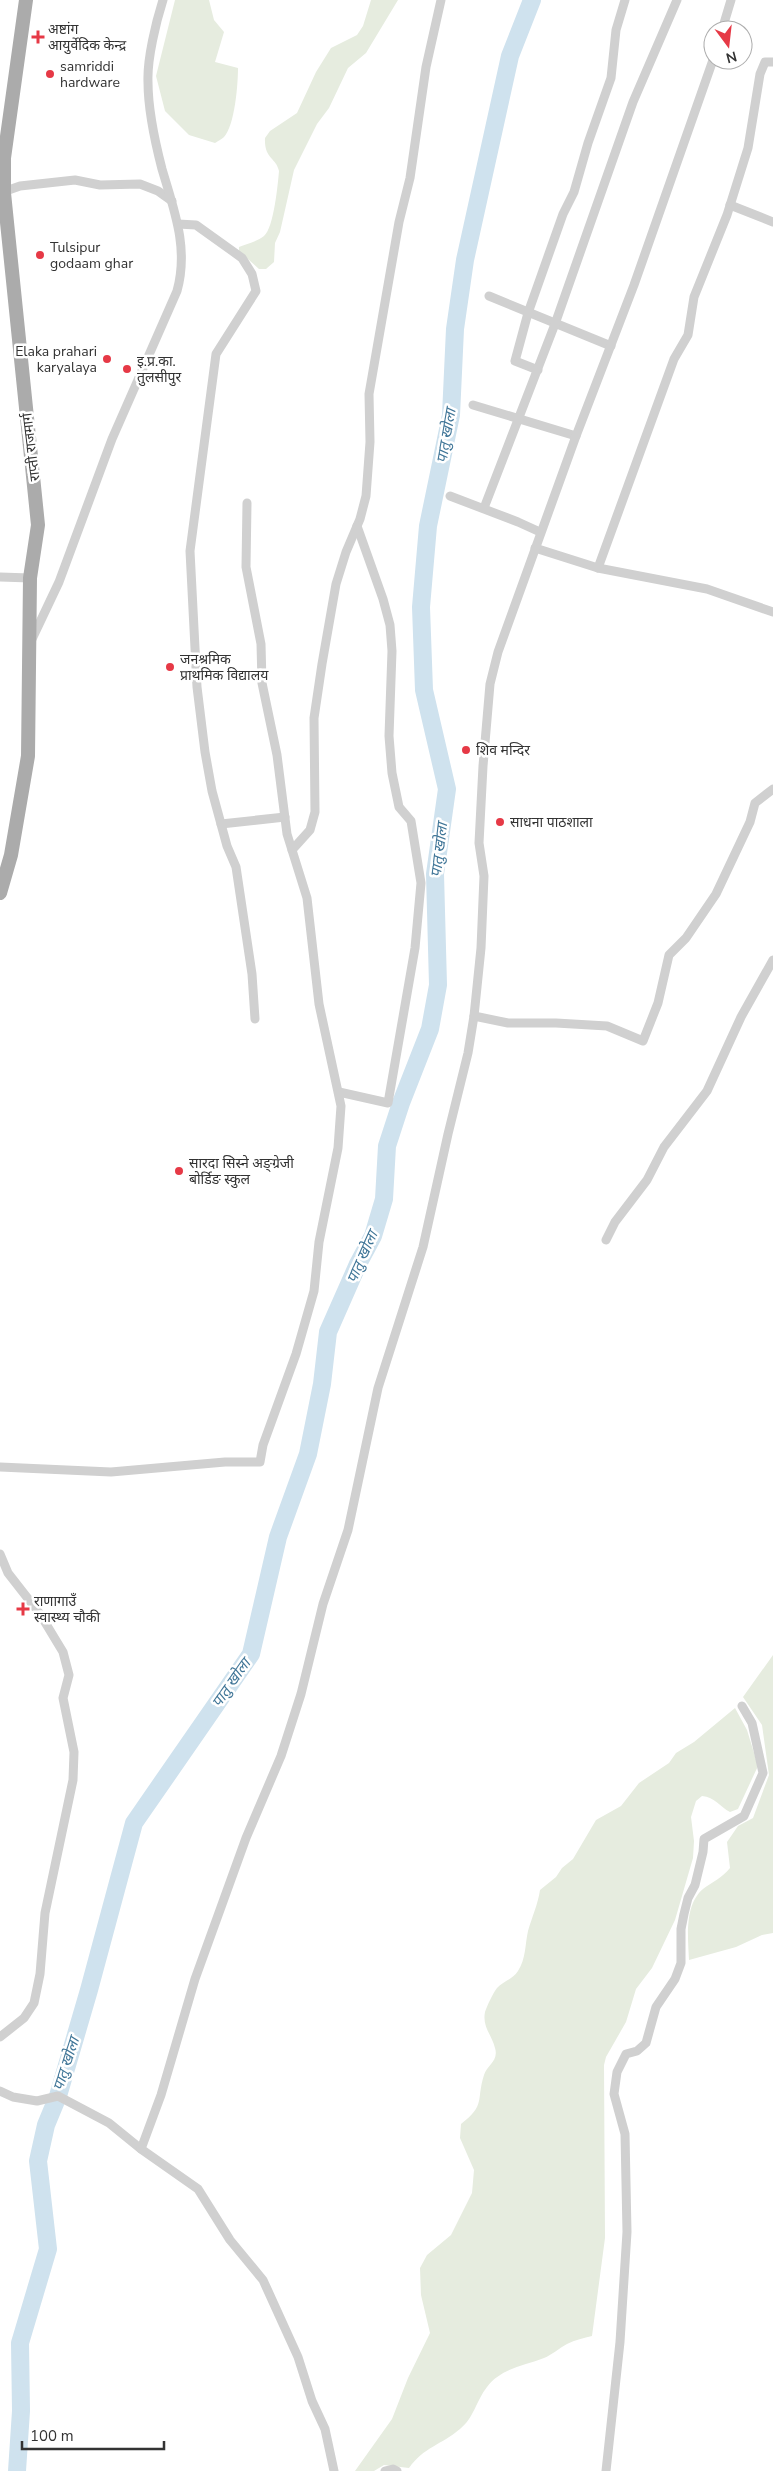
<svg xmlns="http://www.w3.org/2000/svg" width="773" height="2471" font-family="'Nunito Sans','Noto Sans Devanagari',sans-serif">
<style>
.green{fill:#e6ecdf}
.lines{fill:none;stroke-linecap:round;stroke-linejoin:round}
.river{stroke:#cfe2ee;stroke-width:18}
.minor{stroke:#d0d0d0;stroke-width:9}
.primary{stroke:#ababab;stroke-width:14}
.poi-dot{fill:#e63946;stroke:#fff;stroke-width:2}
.labels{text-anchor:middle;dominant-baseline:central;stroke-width:5;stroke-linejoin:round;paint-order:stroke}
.poi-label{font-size:14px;fill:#333;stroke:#fff;text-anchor:start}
.street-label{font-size:14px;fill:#333;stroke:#fff}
.water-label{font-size:15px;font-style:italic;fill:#3f7597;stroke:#fff}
</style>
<rect width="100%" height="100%" fill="#fff"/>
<g class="green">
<path d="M175,0H209L214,20L224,32L215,62L238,68C238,84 235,125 224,137C222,139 218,141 215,143L189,135L165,111L156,76Z"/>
<path d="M371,0H398L366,53L348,68L329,108L317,124L294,170L280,232L275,243L274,262L266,269H259L239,251V247C247,244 258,241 264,236C274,228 278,183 279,171C276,157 264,159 265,138L270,131L297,113L316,72L331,48L357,35L363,26Z"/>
<path d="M773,1655V1933L762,1935L736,1947L689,1960C688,1938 684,1905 703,1889C712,1882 722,1878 730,1868L727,1842L738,1826L753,1818L769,1775L762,1725L743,1697Z"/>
<path d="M735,1708L747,1730L758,1766L738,1809L730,1812C720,1807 715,1797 702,1796L696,1801L691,1817L694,1841L693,1858L675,1920L652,1968L636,1989L626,2022L606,2057L604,2065L605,2238L592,2336C584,2338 575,2340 567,2344C559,2348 552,2355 544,2358C524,2366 501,2368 487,2387C476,2401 474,2418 460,2429C441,2445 424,2447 409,2468L384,2465L374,2471H355L392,2419L408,2378L430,2333L421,2295L420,2268L427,2255L451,2235L472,2193L474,2170L460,2138L461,2124C486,2105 476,2100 484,2075C487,2065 499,2061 495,2048C492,2035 482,2027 485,2012C487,2006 493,1993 497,1988C503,1981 512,1980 518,1971C526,1959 525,1944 528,1931C532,1917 538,1904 540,1890L556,1877L562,1868L573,1859L596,1820L621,1806L639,1783L669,1763L676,1753L694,1742Z"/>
</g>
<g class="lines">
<path class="river" d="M17,2471L21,2411L20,2343L48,2249L38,2161L46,2125L58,2096L89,1990L134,1823L251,1654L278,1537L308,1454L322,1384L328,1332L358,1264L373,1236L384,1199L387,1146L401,1103L430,1029L438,985L435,874L447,789L424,690L421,607L428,526L451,415L455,329L465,260L510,56L532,0"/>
<g class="minor">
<path d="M722,30L731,0"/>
<path d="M0,193L20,186L75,180L100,185L140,184L158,191L172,201"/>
<path d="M730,205L773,222"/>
<path d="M178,224L196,225L242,258L252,274L256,291L216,354L190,551L197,687L205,752L212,791L227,846L236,867L252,974L255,1019"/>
<path d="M489,296L611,346"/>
<path d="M538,370L515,361L528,313L563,214L574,192L588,143L611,78L616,30L625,0"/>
<path d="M473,405L576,436"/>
<path d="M450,496L518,522L540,532"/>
<path d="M484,508L555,324L633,102L677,0"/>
<path d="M535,548L598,568L707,589L773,612"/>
<path d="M598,568L674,359L688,335L694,297L727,215L748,148L760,74L765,62H773"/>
<path d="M0,577L30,578"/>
<path d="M32,639L59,582L112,439L177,291C189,248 174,210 162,169C155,142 148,110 148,82C147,59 156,22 163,0"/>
<path d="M221,824L285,817"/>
<path d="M292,850L310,830L315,812L314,718L322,664L336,584L346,552L360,519L366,496L370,442L369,394L399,222L410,178L426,67L441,0"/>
<path d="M474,1016L508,1023H556L607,1026L643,1041L658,1003L669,955L686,938L716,894L750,822L755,803L773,789"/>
<path d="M339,1092L388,1103L415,948L421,883L411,821L399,807L392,773L389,736L392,651L390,625L383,599L357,526"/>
<path d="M606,1240L615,1222L647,1180L664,1147L707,1091L741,1017L773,960"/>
<path d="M0,1467L111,1472L225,1462H260L263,1445L296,1354L314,1291L319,1242L338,1148L341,1106L319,1004L307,898L287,834L277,755L262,683L261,644L246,567L247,503"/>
<path d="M0,1554L8,1573L40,1614L63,1652L69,1675L63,1698L74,1752L73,1780L45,1913L40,1974L34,2003L24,2018L0,2037"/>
<path d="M0,2091L13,2097L37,2101L58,2096L109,2123L141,2149"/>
<path d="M334,2471L325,2429L312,2401L298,2357L263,2280L230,2240L198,2189L141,2149L161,2095L195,1979L246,1838L281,1756L301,1694L323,1604L348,1530L378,1388L423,1247L448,1134L468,1053L474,1016L481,948L484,876L479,843L483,766L490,684L498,652L576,436L634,285L713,60"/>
<path d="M385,2471L393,2469L397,2471"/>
<path d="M606,2471L620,2342L627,2232L625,2134L614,2094L617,2072L626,2054L637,2051L646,2043L656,2007L675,1979L681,1963V1929L684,1914L688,1898L695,1885L703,1852L704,1839L744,1816L763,1773L752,1723L742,1706"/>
</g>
<path class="primary" d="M0,893L11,855L28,756L30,578L38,525L4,193V158L26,0"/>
</g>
<g class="poi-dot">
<path d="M35.5 29.5h5v5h5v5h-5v5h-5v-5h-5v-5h5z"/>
<circle cx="50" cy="74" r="5"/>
<circle cx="40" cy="255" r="5"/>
<circle cx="107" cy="359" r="5"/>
<circle cx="127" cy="369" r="5"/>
<circle cx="170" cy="667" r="5"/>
<circle cx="466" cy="750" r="5"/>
<circle cx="500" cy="822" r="5"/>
<circle cx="179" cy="1171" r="5"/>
<path d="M20.5 1601.5h5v5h5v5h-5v5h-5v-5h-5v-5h5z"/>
</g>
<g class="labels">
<g class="poi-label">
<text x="48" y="29">अष्टांग<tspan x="48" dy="16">आयुर्वेदिक केन्द्र</tspan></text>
<text x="60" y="66">samriddi<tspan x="60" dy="16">hardware</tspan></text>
<text x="50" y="247">Tulsipur<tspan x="50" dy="16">godaam ghar</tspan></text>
<text x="97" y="351" text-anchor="end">Elaka prahari<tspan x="97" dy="16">karyalaya</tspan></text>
<text x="137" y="361">इ.प्र.का.<tspan x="137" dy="16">तुलसीपुर</tspan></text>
<text x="180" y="659">जनश्रमिक<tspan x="180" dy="16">प्राथमिक विद्यालय</tspan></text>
<text x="476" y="750">शिव मन्दिर</text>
<text x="510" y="822">साधना पाठशाला</text>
<text x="189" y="1163">सारदा सिस्ने अङ्ग्रेजी<tspan x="189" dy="16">बोर्डिङ स्कुल</tspan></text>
<text x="34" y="1601">राणागाउँ<tspan x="34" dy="16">स्वास्थ्य चौकी</tspan></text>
</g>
<g class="street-label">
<text transform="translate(31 447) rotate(-97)">राप्ती राजमार्ग</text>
</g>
<g class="water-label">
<text transform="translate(446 436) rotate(-80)">पातु खोला</text>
<text transform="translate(439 850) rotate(-83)">पातु खोला</text>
<text transform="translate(362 1257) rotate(-66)">पातु खोला</text>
<text transform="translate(231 1683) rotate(-55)">पातु खोला</text>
<text transform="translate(66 2064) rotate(-72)">पातु खोला</text>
</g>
</g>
<g transform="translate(728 45) rotate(165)"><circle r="24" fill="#ffffff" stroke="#adadad"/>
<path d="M0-4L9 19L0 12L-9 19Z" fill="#e63946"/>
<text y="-8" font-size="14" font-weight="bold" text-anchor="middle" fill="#333333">N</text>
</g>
<path d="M22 2441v8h142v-8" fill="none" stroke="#333333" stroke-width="2.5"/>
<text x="30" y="2441" font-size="15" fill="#333333" stroke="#ffffff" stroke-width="4" paint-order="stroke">100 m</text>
</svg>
